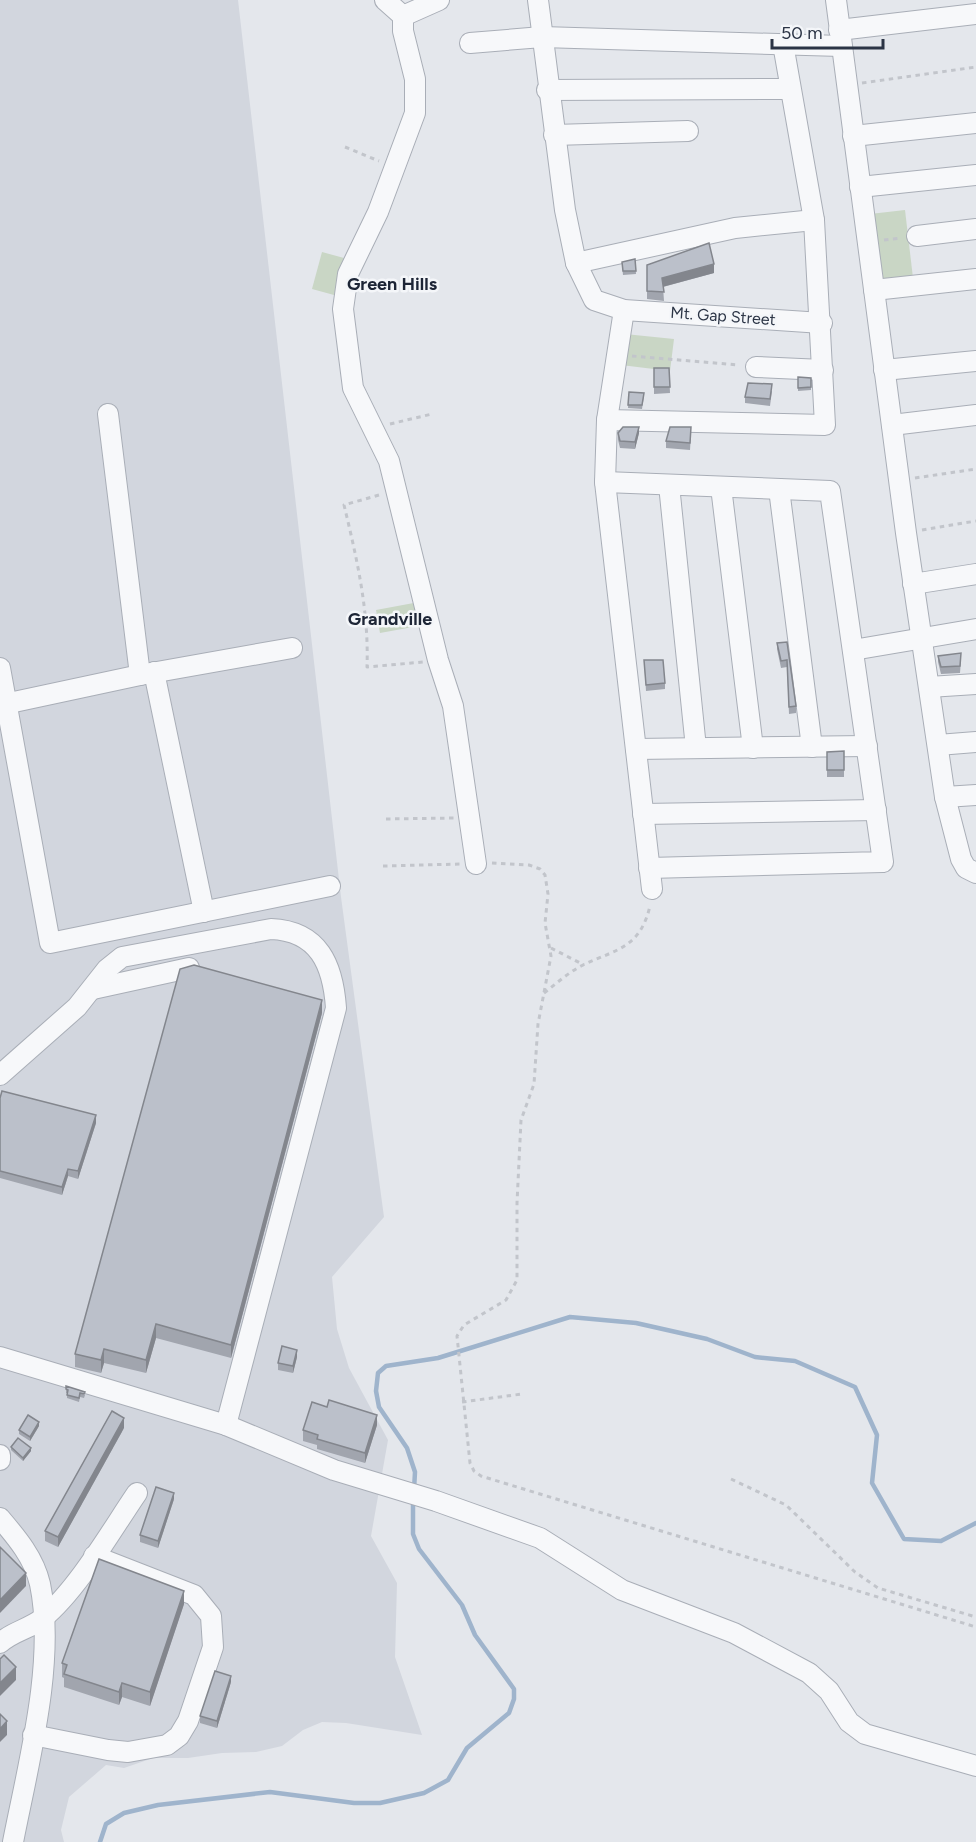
<svg xmlns="http://www.w3.org/2000/svg" width="976" height="1842" font-family="Figtree,sans-serif">
<style>
.built{fill:#d2d6de}
.green{fill:#c9d6c5}
.lines{fill:none;stroke-linecap:round;stroke-linejoin:round}
.stream{stroke:#9fb4cc;stroke-width:4.5}
.minor-casing{stroke:#a9aeb7;stroke-width:22}
.path{stroke:#c2c5cb;stroke-width:3;stroke-dasharray:4.5 4.5;stroke-linecap:butt}
.minor{stroke:#f7f8fa;stroke-width:20}
.wall{fill:#a1a5ae}
.shaded-wall{fill:#83868d}
.building{fill:#bbc0ca;stroke:#83868d;stroke-width:1.5}
.labels{text-anchor:middle;dominant-baseline:central;stroke-width:5;stroke-linejoin:round;paint-order:stroke}
.street-label{font-size:16px;fill:#2b3445;stroke:#f4f6f9}
.neighbourhood-label{font-size:18px;font-weight:bold;fill:#1d2536;stroke:#f4f6f9}
</style>
<rect width="100%" height="100%" fill="#e4e7ec"/>
<path class="built" d="M0,0H238L341,897L384,1217L332,1277L337,1329L349,1368L388,1440L371,1536L397,1583L395,1657L422,1735L346,1723L322,1722L303,1730L282,1746L256,1752L222,1753L188,1758H153L124,1768L106,1765L69,1797L61,1830L64,1842H0Z"/>
<g class="green">
<path d="M905,210L913,278L879,282L870,214Z"/>
<path d="M322,252L344,258L334,295L312,289Z"/>
<path d="M625,334L674,339L670,371L621,365Z"/>
<path d="M419,602L424,625L380,633L376,610Z"/>
</g>
<g class="lines">
<g class="stream">
<path d="M414,1490L415,1472L407,1448L379,1407L376,1391L378,1373L386,1366L438,1358L570,1317L636,1323L707,1339L755,1357L795,1361L855,1387L877,1435L872,1483L904,1539L941,1541L976,1523"/>
<path d="M100,1842L106,1824L124,1813L158,1805L270,1792L354,1803H380L424,1793L448,1780L467,1748L509,1713L514,1699V1689L475,1635L462,1605L419,1549L413,1534V1498"/>
</g>
<g class="minor-casing">
<g id="minor">
<path d="M385,0L403,16"/>
<path d="M538,0L565,210L576,263L594,300L624,310L822,323"/>
<path d="M836,0L906,533L945,797L961,859L966,868L976,873"/>
<path d="M403,16V31L415,79V113L378,212L348,274L343,309L353,388L389,461L438,660L453,706L476,864"/>
<path d="M403,16L439,0"/>
<path d="M839,30L976,14"/>
<path d="M470,43L542,37L841,46"/>
<path d="M547,90L790,89"/>
<path d="M554,135L688,131"/>
<path d="M853,136L976,123"/>
<path d="M860,187L976,175"/>
<path d="M917,236L976,229"/>
<path d="M576,263L735,228L814,220"/>
<path d="M874,290L976,279"/>
<path d="M624,310L607,420L605,482L652,889"/>
<path d="M756,367L823,370"/>
<path d="M884,370L976,361"/>
<path d="M108,414L140,675"/>
<path d="M607,420L825,425L814,220L783,44"/>
<path d="M892,425L976,415"/>
<path d="M605,482L830,491L883,862L649,868"/>
<path d="M669,485L696,748"/>
<path d="M721,487L753,748"/>
<path d="M779,489L812,747"/>
<path d="M913,584L976,574"/>
<path d="M853,650L976,629"/>
<path d="M0,668L50,943L330,886"/>
<path d="M154,672L204,912"/>
<path d="M929,687L976,684"/>
<path d="M0,705L140,675L292,648"/>
<path d="M938,745L976,742"/>
<path d="M636,749L867,746"/>
<path d="M945,797L976,795"/>
<path d="M643,814L876,810"/>
<path d="M93,989L189,968"/>
<path d="M0,1075L77,1007L107,969L122,957L271,929C319,931 333,965 336,1008L226,1425"/>
<path d="M0,1357L226,1425L334,1470L436,1501L540,1538L622,1590L734,1633L809,1673L829,1691L849,1722L865,1734L976,1766"/>
<path d="M0,1455V1460"/>
<path d="M0,1518C17,1538 34,1558 40,1584C56,1661 28,1765 13,1842"/>
<path d="M0,1643C13,1631 30,1629 43,1618C78,1589 111,1531 137,1493"/>
<path d="M33,1735L108,1750L128,1752L167,1745L179,1736L188,1721L213,1647L211,1616L194,1595L94,1556"/>
</g>
</g>
<g class="path">
<path d="M862,83L976,67"/>
<path d="M345,147L379,161"/>
<path d="M884,240L901,238"/>
<path d="M632,356L739,365"/>
<path d="M390,424L432,414"/>
<path d="M915,478L976,469"/>
<path d="M379,495L344,505C357,559 369,611 367,667L423,662"/>
<path d="M922,530L976,521"/>
<path d="M386,819L454,818"/>
<path d="M492,863L529,865L540,869L545,875L548,894L545,923L551,956L538,1024L534,1084L521,1120L517,1203V1280L506,1300L464,1325L457,1336L470,1463L474,1471L481,1476L976,1627"/>
<path d="M383,866L461,864"/>
<path d="M551,948L584,965"/>
<path d="M544,993C557,983 569,972 583,965C617,949 640,948 650,906"/>
<path d="M462,1402L522,1394"/>
<path d="M731,1479L786,1505L855,1572L878,1588L976,1617"/>
</g>
<use href="#minor" class="minor"/>
</g>
<g class="wall">
<path d="M635,259L636,274L623,275L622,265Z"/>
<path d="M647,265L714,273L663,287L664,301L647,299Z"/>
<path d="M654,368H669L670,393L654,394Z"/>
<path d="M798,377L811,378V390L798,391Z"/>
<path d="M772,391L770,406L745,403V397Z"/>
<path d="M629,392L644,396L642,409L628,408Z"/>
<path d="M618,433H639L635,449L620,448L618,440Z"/>
<path d="M691,434L690,450L666,448V441Z"/>
<path d="M787,642L796,706V713L789,714L787,667L781,668L777,649V643Z"/>
<path d="M938,656L961,660L960,673L941,674L938,662Z"/>
<path d="M644,660L665,683V689L646,691Z"/>
<path d="M844,751V777H827V752Z"/>
<path d="M322,1013L231,1358L156,1338L146,1373L104,1363L101,1373L75,1367V1354Z"/>
<path d="M0,1098L96,1123L78,1179L68,1176L62,1195L0,1178Z"/>
<path d="M297,1357L293,1373L278,1370V1363Z"/>
<path d="M66,1386L85,1395L84,1398L80,1397L79,1402L67,1398V1393H66Z"/>
<path d="M327,1407L377,1425L365,1463L317,1449V1445L303,1441V1430Z"/>
<path d="M39,1426L30,1441L19,1434V1430Z"/>
<path d="M124,1428L58,1547L45,1541V1531Z"/>
<path d="M11,1447L31,1451L23,1461L11,1450Z"/>
<path d="M174,1499L158,1548L140,1542V1535Z"/>
<path d="M184,1604L150,1706L122,1697L119,1705L64,1687V1678L62,1677V1663Z"/>
<path d="M231,1682L217,1728L200,1723V1716Z"/>
</g>
<g class="shaded-wall">
<path d="M714,264V273L662,287V278Z"/>
<path d="M639,427V433L635,449V442Z"/>
<path d="M322,1000V1013L231,1358V1345Z"/>
<path d="M96,1115V1123L78,1179V1171Z"/>
<path d="M68,1169V1176L62,1195V1187Z"/>
<path d="M156,1324V1338L146,1373V1360Z"/>
<path d="M104,1349V1363L101,1373V1360Z"/>
<path d="M297,1350V1357L293,1373V1366Z"/>
<path d="M377,1415V1425L365,1463V1453Z"/>
<path d="M124,1418V1428L58,1547V1537Z"/>
<path d="M39,1422V1426L30,1441V1437Z"/>
<path d="M31,1448V1451L23,1461V1458Z"/>
<path d="M174,1493V1499L158,1548V1541Z"/>
<path d="M26,1573V1586L0,1613V1600Z"/>
<path d="M184,1591V1604L150,1706V1692Z"/>
<path d="M16,1667V1680L0,1696V1683Z"/>
<path d="M231,1676V1682L217,1728V1721Z"/>
<path d="M122,1683V1697L119,1705V1692Z"/>
<path d="M7,1721V1735L0,1742V1729Z"/>
</g>
<g class="building">
<path d="M709,243L714,264L662,278L664,292L647,291V265Z"/>
<path d="M635,259L636,271H623L622,262Z"/>
<path d="M654,368H669L670,387H654Z"/>
<path d="M798,377L811,378V387L798,388Z"/>
<path d="M748,383L772,384L770,399L745,397Z"/>
<path d="M629,392L644,393L642,405H628Z"/>
<path d="M623,427H639L635,442L620,441L618,433Z"/>
<path d="M670,427H691L690,443L666,441Z"/>
<path d="M787,642L796,706L789,707L787,660L781,661L777,643Z"/>
<path d="M961,653L960,666L941,667L938,656Z"/>
<path d="M644,660H663L665,683L646,685Z"/>
<path d="M844,751V770H827V752Z"/>
<path d="M194,965L322,1000L231,1345L156,1324L146,1360L104,1349L101,1360L75,1354L180,969Z"/>
<path d="M2,1091L96,1115L78,1171L68,1169L62,1187L0,1171V1098Z"/>
<path d="M282,1346L297,1350L293,1366L278,1363Z"/>
<path d="M66,1386L85,1392L84,1394L80,1393L79,1398L67,1395L68,1390L66,1389Z"/>
<path d="M329,1400L377,1415L365,1453L317,1439L318,1435L303,1430L312,1402L327,1407Z"/>
<path d="M112,1411L124,1418L58,1537L45,1531Z"/>
<path d="M28,1415L39,1422L30,1437L19,1430Z"/>
<path d="M18,1438L31,1448L23,1458L11,1447Z"/>
<path d="M156,1487L174,1493L158,1541L140,1535Z"/>
<path d="M0,1547L26,1573L0,1600Z"/>
<path d="M99,1559L184,1591L150,1692L122,1683L119,1692L64,1674L67,1665L62,1663Z"/>
<path d="M4,1655L16,1667L0,1683V1659Z"/>
<path d="M215,1671L231,1676L217,1721L200,1716Z"/>
<path d="M0,1714L7,1721L0,1729Z"/>
</g>
<g class="labels">
<g class="street-label">
<text transform="translate(723 316) rotate(4)">Mt. Gap Street</text>
</g>
<g class="neighbourhood-label">
<text x="392" y="284">Green Hills</text>
<text x="390" y="619">Grandville</text>
</g>
</g>
<path d="M772 39v9h111v-9" fill="none" stroke="#2b3445" stroke-width="3"/>
<text x="781" y="39" font-size="18" fill="#2b3445" stroke="#f4f6f9" stroke-width="4.5" paint-order="stroke">50 m</text>
</svg>
